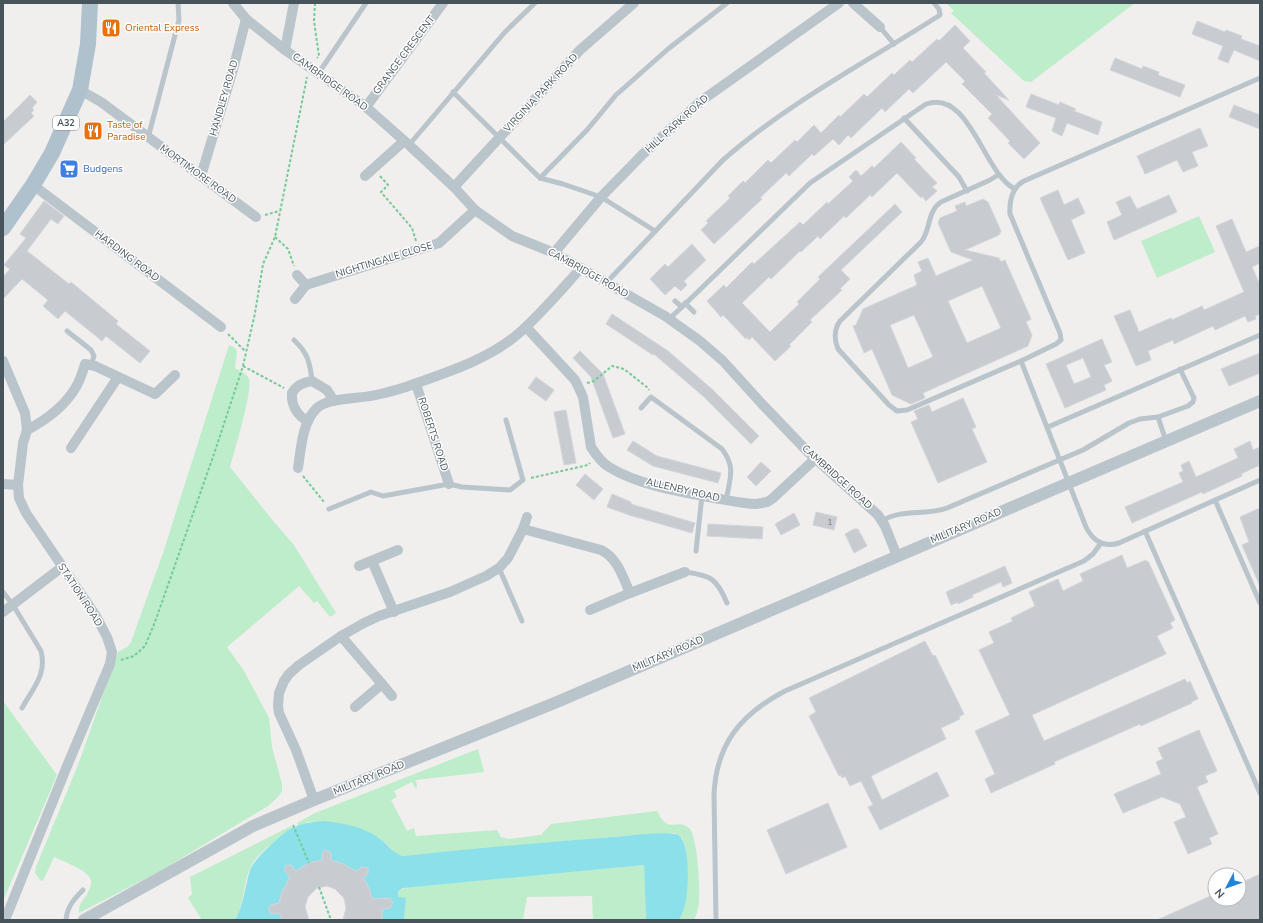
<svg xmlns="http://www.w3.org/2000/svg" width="1263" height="923" font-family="'Nunito Sans',sans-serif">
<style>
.green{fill:#bdedca}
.water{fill:#8ce0e9}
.building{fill:#c8ccd1;stroke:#d2d5d9;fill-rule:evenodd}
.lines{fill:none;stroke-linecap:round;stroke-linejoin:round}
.path{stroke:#76ca98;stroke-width:2;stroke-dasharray:3 2;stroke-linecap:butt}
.service{stroke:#bac4cb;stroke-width:5}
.minor{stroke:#bac4cb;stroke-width:10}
.tertiary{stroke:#bac4cb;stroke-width:12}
.primary{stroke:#aec1cc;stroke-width:16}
.labels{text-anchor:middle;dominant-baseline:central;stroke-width:3;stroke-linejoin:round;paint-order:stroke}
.number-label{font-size:8px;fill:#677278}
.shield{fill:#fff;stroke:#7e878c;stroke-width:1}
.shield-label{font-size:9px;font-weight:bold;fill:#47545b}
.food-label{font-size:10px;fill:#c56008;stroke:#fff;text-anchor:start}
.street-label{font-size:10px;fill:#47545b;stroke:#fff}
.shop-label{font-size:10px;fill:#366cbe;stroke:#fff;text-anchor:start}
</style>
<rect width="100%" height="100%" fill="#f1eeee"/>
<g class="green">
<path d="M946,3H1135L1031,82L1024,81L951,13L954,11Z"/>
<path d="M1199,216L1215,252L1157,278L1141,241Z"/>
<path d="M229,345L234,347L237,351L235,368C240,371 247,373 249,379C253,389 234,453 230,467L274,522L294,545L336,613L330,617L317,601L314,603L299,586L227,647L244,671L269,718L272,747L282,784V791L278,797L268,806L160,871L79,913C78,906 82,901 86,896C88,892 92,886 91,881C90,871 63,861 54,857L43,881L40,880L35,873L36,867L78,765L118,652L127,647L131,642L163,553Z"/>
<path d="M3,701L57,775L3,901Z"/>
<path d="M478,749L484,772L416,780L417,787L415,788L412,782L394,791L397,797L391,800L407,831L414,828L416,836L497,830L501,837L509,839L541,835L551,824L657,811C669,836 676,817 689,828C698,836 700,890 699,902C698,908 697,914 694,920H679L685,902L687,893V862L686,849L682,838L674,833L632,835L403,856L397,854L379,838L309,822L298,826L297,823L315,813Z"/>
<path d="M291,826L292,828C280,838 258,852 251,866C243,882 245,904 235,920H202L188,898L192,894L190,877Z"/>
<path d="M644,865L646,920H593L592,896L527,897L523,920H404L406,898H398V891L407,887Z"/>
</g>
<path class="water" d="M324,821C343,823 365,827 380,839C388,845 393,853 403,856C476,848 550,842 624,836C633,835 673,831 678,835C691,843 688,886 686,900C685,907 682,914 679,920H646L644,865L403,888L398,891V897L406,898L404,920H381L382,909L390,908L393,903L390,898L372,899L369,888L363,878L368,874V868L362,867L356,871L343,864L331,861V853L326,850L322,853V860L309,863L296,871L291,865L285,866V872L290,877L282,892L279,903L271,905L268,909L271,914L280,913L282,920H235C244,905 245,886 250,870C253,860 284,831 294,827C304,823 313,822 324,821Z"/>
<g class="building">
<path d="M1197,21L1225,32L1226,30L1242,36L1241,39L1260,46V61L1234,50L1228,63L1218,59L1223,46L1192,34Z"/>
<path d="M955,25L970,41L963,48L986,72L984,73L1009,100L996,95L1040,143L1024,159L1008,143L1010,141L988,118L992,114L962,84L965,81L946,62L913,93L909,89L885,112L882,108L851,138L848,135L839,145L833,139L814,156L812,154L789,176L786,173L760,198L762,199L714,244L701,230L708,223L706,221L730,198L728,196L743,181L745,183L768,160L771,163L795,140L797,142L814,125L821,133L839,115L840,117L864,94L867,97L892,73L894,75L910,60L912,62L937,39L939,41Z"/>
<path d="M1115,58L1142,69L1143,66L1159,72L1158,75L1185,85L1180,97L1110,70Z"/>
<path d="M1031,94L1059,105L1060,102L1076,109L1074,111L1102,122L1098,135L1067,123L1062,136L1052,131L1056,118L1026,107Z"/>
<path d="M30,95L37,102L32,108L34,110L31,113L34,116L3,145V122Z"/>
<path d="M1234,105L1260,115V129L1229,117Z"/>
<path d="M1200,128L1208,146L1192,152L1198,166L1183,172L1177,160L1145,174L1137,156Z"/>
<path d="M901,142L916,158L914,159L937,183L932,187L937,191L926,201L922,196L921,198L897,173L872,197L870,195L846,218L844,216L820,239L818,236L801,252L800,251L771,279L769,277L742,303L770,332L799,304L797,302L820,279L818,277L895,204L902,212L841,270L850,279L840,289L842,290L810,320L812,322L789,345L791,346L775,361L752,337L749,340L747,337L746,339L723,315L721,317L707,301L724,285L726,288L752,262L754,264L800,222L803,225L827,202L828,204L853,181L849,177L856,170L861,176L872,166L874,168Z"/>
<path d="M1058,190L1064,205L1078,198L1085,213L1071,220L1085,253L1068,260L1040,198Z"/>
<path d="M1169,195L1177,212L1114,240L1107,222L1122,215L1116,202L1130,196L1137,209Z"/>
<path d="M983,199L988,202L1001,231L999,235L965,250L999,258L1001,262L1005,260L1031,319L1026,322L1032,335L1028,346L923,393L925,398L911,404L892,395L872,349L864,353L853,326L856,325L863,309L917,285L914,275L922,271L918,262L928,258L936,276L973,260L951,252L938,223L940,218L957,211L955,206L965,202L966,206ZM982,286L1001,328L967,343L948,301ZM914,315L933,357L908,368L890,325Z"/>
<path d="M44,201L64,216L58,224L51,219L27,251L69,284L71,282L118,321L116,324L150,351L140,363L106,336L102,341L65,311L58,319L43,306L48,300L22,279L3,299V277L10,269L4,265L26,238L20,234Z"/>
<path d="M1232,219L1246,252L1260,246V263L1252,267L1260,285V314L1255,316L1256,319L1248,322L1245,316L1215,330L1213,326L1174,344L1173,340L1148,351L1151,360L1136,366L1114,316L1130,310L1139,332L1171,318L1172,320L1202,306L1204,310L1244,292L1216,226Z"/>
<path d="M692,244L706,260L684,281L687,285L681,291L675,286L665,295L650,279L665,264L668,267Z"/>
<path d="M612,314L668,351L713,390L759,436L751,444L704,397L654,354L653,355L606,324Z"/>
<path d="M1102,339L1112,362L1104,365L1112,381L1104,385L1106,390L1065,408L1046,364ZM1083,358L1091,377L1074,384L1066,365Z"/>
<path d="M580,351L603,374L625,434L613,438L591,377L573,358Z"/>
<path d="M1260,353V373L1229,386L1221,369Z"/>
<path d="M536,377L554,390L546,401L528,388Z"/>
<path d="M963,398L976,427L972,429L987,462L938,483L911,422L918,419L914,411L929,405L932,412Z"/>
<path d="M566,410L576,463L564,465L554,412Z"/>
<path d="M633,441L657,456L721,473L718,483L653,466L627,450Z"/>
<path d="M1250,441L1253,450L1260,447V465L1241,474L1242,476L1203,494L1202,492L1132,523L1125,507L1183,482L1179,473L1183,471L1181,465L1189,461L1196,477L1238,458L1234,449Z"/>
<path d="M761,462L771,471L756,486L747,477Z"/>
<path d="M585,474L603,489L594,500L576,485Z"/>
<path d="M612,494L631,502V504L695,523L692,533L629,515L607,507Z"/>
<path d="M1260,508V586L1242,545L1249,542L1240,517Z"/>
<path d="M816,512L837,517L834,530L813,525Z"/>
<path d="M794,513L800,525L781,535L775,524Z"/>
<path d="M708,524L763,527L762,539L707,536Z"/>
<path d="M854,529H858L867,546L854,553L845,534Z"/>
<path d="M1122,555L1127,568L1146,560L1147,562L1148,561L1175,620L1170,623L1173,628L1157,636L1166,654L1032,715L1044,741L1185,679L1187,683L1190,681L1198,699L1191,702L1192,703L1141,726L1140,724L1054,762L1055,764L991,793L985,779L995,774L975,731L1010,715L979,650L994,643L989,632L1013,621L1011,618L1035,606L1029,592L1058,579L1063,591L1083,581L1080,574Z"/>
<path d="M1005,566L1012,583L1003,587L1001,582L972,595L973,597L958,604V602L951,605L946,592Z"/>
<path d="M925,641L933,656L935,655L964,714L959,717L960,719L941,728L946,739L871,776L882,800L937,772L949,796L880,830L868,807L873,805L861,781L850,786L845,776L842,778L841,775L839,776L809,716L816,712L809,698Z"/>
<path d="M1199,730L1217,771L1205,776L1208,782L1197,787L1218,834L1209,838L1212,844L1188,854L1174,822L1186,817L1180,804L1162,797L1123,813L1114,794L1161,774L1156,762L1163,759L1158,748Z"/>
<path d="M828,803L847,847L786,874L767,830Z"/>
<path d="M326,850L331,853V860L343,864L356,871L362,867L368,868V874L363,878L369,888L372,899L390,898L393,903L390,908L382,909V920H343L346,908L344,898L335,889L327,886L317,888L308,897L305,907L309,920H282L279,913L271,914L268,909L271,905L279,903L282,892L290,877L285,872V866L291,865L296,871L309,863L322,860V853Z"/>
<path d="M1260,874V920H1157L1215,894V899H1239V884Z"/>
</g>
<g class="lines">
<g class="path">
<path d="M315,3L314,21L319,56L317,58"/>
<path d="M380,176L388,185L381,192L412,228L416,241"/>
<path d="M265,215L279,211"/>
<path d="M275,237L288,249L294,266"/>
<path d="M228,334L245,351"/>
<path d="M243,366L284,388"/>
<path d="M587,383L594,381L612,366L624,369L648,388L649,390"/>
<path d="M303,476L324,502"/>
<path d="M531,478L588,465L590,463"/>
<path d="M121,660L134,656L145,646L155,622L214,454L243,366L255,313L263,264L275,237L307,77"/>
<path d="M293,825L309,863"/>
<path d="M319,887L331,920"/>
</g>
<g class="service">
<path d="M880,27L894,44"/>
<path d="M318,74L366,3"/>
<path d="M453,92L540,178L563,184L601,197L655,231"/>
<path d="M904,118L959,177L967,191"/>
<path d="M148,138L179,20L178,3"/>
<path d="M409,145L505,32L535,3"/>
<path d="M998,175L990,180L941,202C927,211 931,230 921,242L840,321C834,329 834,340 838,349L889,405L897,411L907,410L1021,361L1056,344L1061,340L1060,333L1010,214C1009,202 1012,187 1024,181L1260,78"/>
<path d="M540,178L587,130L616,95L668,49L727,3"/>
<path d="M606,283L723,160C789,102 867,62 940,15L939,9L934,3"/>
<path d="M675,301L682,307L810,183L926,104C970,89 983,173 1015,189"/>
<path d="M685,303L694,312"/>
<path d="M669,319L682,307"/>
<path d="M67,331L91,350L94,356L91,365"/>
<path d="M294,340C308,353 310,363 312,381"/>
<path d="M1021,361L1086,527C1093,541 1103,548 1119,543L1260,480"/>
<path d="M641,408L651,397L722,449C736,467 730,479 726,500"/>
<path d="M1158,417L1188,406L1193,402L1194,398L1180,369"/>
<path d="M1048,427L1260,335"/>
<path d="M1215,500L1260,603"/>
<path d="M329,509L371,492L383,496L449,484L462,487L510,490L523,480L506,420"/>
<path d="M882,521C903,508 925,516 947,508L1083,450L1129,423L1140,419L1158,417L1166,441"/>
<path d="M1145,531L1260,793"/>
<path d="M696,551L702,495"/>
<path d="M499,568L522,621"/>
<path d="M685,572C711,575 717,579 727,603"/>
<path d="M3,592L13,605L41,651C47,675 33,688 22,708"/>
<path d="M66,920C67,907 74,899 83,890"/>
<path d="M716,920L714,795C716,744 741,714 785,691L1084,561L1093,554L1101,543"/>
</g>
<g class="minor">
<path d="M233,3L246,19L285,50L366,107L409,145L454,187L475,210L512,236L554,253L665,316L700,341L723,361L762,404L808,452L878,515L885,526L897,556"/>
<path d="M853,3L880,27"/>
<path d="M285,50L294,3"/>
<path d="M80,90L101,102L256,217"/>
<path d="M366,107L443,3"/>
<path d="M201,176L234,66L246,19"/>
<path d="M365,176L404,141"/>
<path d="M33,185L221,327"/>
<path d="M454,187L580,50L634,3"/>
<path d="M554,253L601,197L643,154L701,101L839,3"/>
<path d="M297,275L306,285"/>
<path d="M295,299L306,285L439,243L475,210"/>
<path d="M526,327L575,380L578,386L583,397L591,447C596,455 601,462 609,467C638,485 681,492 714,498C728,500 742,504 756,504L767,502L772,499L815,459"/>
<path d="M3,361L25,413L27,430L23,443L18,485L19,498L26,513L96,616L107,637L112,652L110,664L67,766L5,920"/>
<path d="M416,384L449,484"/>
<path d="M308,421C297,416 291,405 292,393C296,386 304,382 312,381L327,390L334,401"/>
<path d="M27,430C46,420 65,406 76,387C80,380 83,371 85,364L95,366L155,394L175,375"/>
<path d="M71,448L118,377"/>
<path d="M298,468C301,449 302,422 317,408C329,397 359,399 376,395C390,392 404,388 417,383C451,371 490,358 518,334C540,315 561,290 581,268"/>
<path d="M3,484L18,485"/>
<path d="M523,529L527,517"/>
<path d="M372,561L394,612"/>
<path d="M359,566L398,550"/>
<path d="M590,610L630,593"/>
<path d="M3,612L62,567"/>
<path d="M341,636L382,684L355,707"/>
<path d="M382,684L392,696"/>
<path d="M314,800L296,750L279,713L278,706L279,693L284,681L289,674L299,665L341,636L364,623L379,616L450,592L486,576L499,568L508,558L523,529L601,550C618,558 623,578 630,593L685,572"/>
</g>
<path class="tertiary" d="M84,920L253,826L314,800L557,702L1260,401"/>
<path class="primary" d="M3,228L33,185L52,153L80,90L88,44L90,3"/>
</g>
<defs>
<g id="restaurant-square" transform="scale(1)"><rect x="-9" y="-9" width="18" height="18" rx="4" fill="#e8710a" stroke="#fff"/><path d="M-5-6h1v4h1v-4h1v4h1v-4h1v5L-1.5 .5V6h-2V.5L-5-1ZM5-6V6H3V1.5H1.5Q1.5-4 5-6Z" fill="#fff"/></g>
<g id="supermarket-square" transform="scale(1)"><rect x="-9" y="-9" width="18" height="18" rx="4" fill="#3f7fe0" stroke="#fff"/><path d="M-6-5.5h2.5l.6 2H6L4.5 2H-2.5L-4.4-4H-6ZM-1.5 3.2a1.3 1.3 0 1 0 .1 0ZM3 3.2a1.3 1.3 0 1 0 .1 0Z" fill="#fff"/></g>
</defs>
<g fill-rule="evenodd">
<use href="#restaurant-square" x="111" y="28"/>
<use href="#restaurant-square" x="93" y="131"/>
<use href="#supermarket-square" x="69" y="169"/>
</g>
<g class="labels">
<g class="number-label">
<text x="830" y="522">1</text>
</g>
<rect class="shield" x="53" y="116" width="26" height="14" rx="3"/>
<g class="shield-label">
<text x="66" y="123">A32</text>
</g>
<g class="food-label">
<text x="125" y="28">Oriental Express</text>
<text x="107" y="125">Taste of<tspan x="107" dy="12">Paradise</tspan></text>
</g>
<g class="street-label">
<text transform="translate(404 55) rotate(-53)">GRANGE CRESCENT</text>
<text transform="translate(330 82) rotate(36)">CAMBRIDGE ROAD</text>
<text transform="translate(541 93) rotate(-47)">VIRGINIA PARK ROAD</text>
<text transform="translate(224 98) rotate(-74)">HANDLEY ROAD</text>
<text transform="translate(677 124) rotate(-42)">HILL PARK ROAD</text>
<text transform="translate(198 174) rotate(36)">MORTIMORE ROAD</text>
<text transform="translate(127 256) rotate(37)">HARDING ROAD</text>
<text transform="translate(384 260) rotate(-17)">NIGHTINGALE CLOSE</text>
<text transform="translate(588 273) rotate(29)">CAMBRIDGE ROAD</text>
<text transform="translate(433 434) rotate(72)">ROBERTS ROAD</text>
<text transform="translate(837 477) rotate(42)">CAMBRIDGE ROAD</text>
<text transform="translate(683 490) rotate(13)">ALLENBY ROAD</text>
<text transform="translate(966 526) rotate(-23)">MILITARY ROAD</text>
<text transform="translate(80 595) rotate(57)">STATION ROAD</text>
<text transform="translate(668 654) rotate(-23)">MILITARY ROAD</text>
<text transform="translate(369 778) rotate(-22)">MILITARY ROAD</text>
</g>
<g class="shop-label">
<text x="83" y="169">Budgens</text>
</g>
</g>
<rect width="1263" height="923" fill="none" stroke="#47545b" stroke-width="8"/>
<g transform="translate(1227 887) rotate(229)"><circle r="19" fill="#ffffff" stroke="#b5bbbd"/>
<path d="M0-3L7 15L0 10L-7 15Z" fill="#1e85da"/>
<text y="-6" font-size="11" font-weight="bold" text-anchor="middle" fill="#47545b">N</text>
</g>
</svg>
